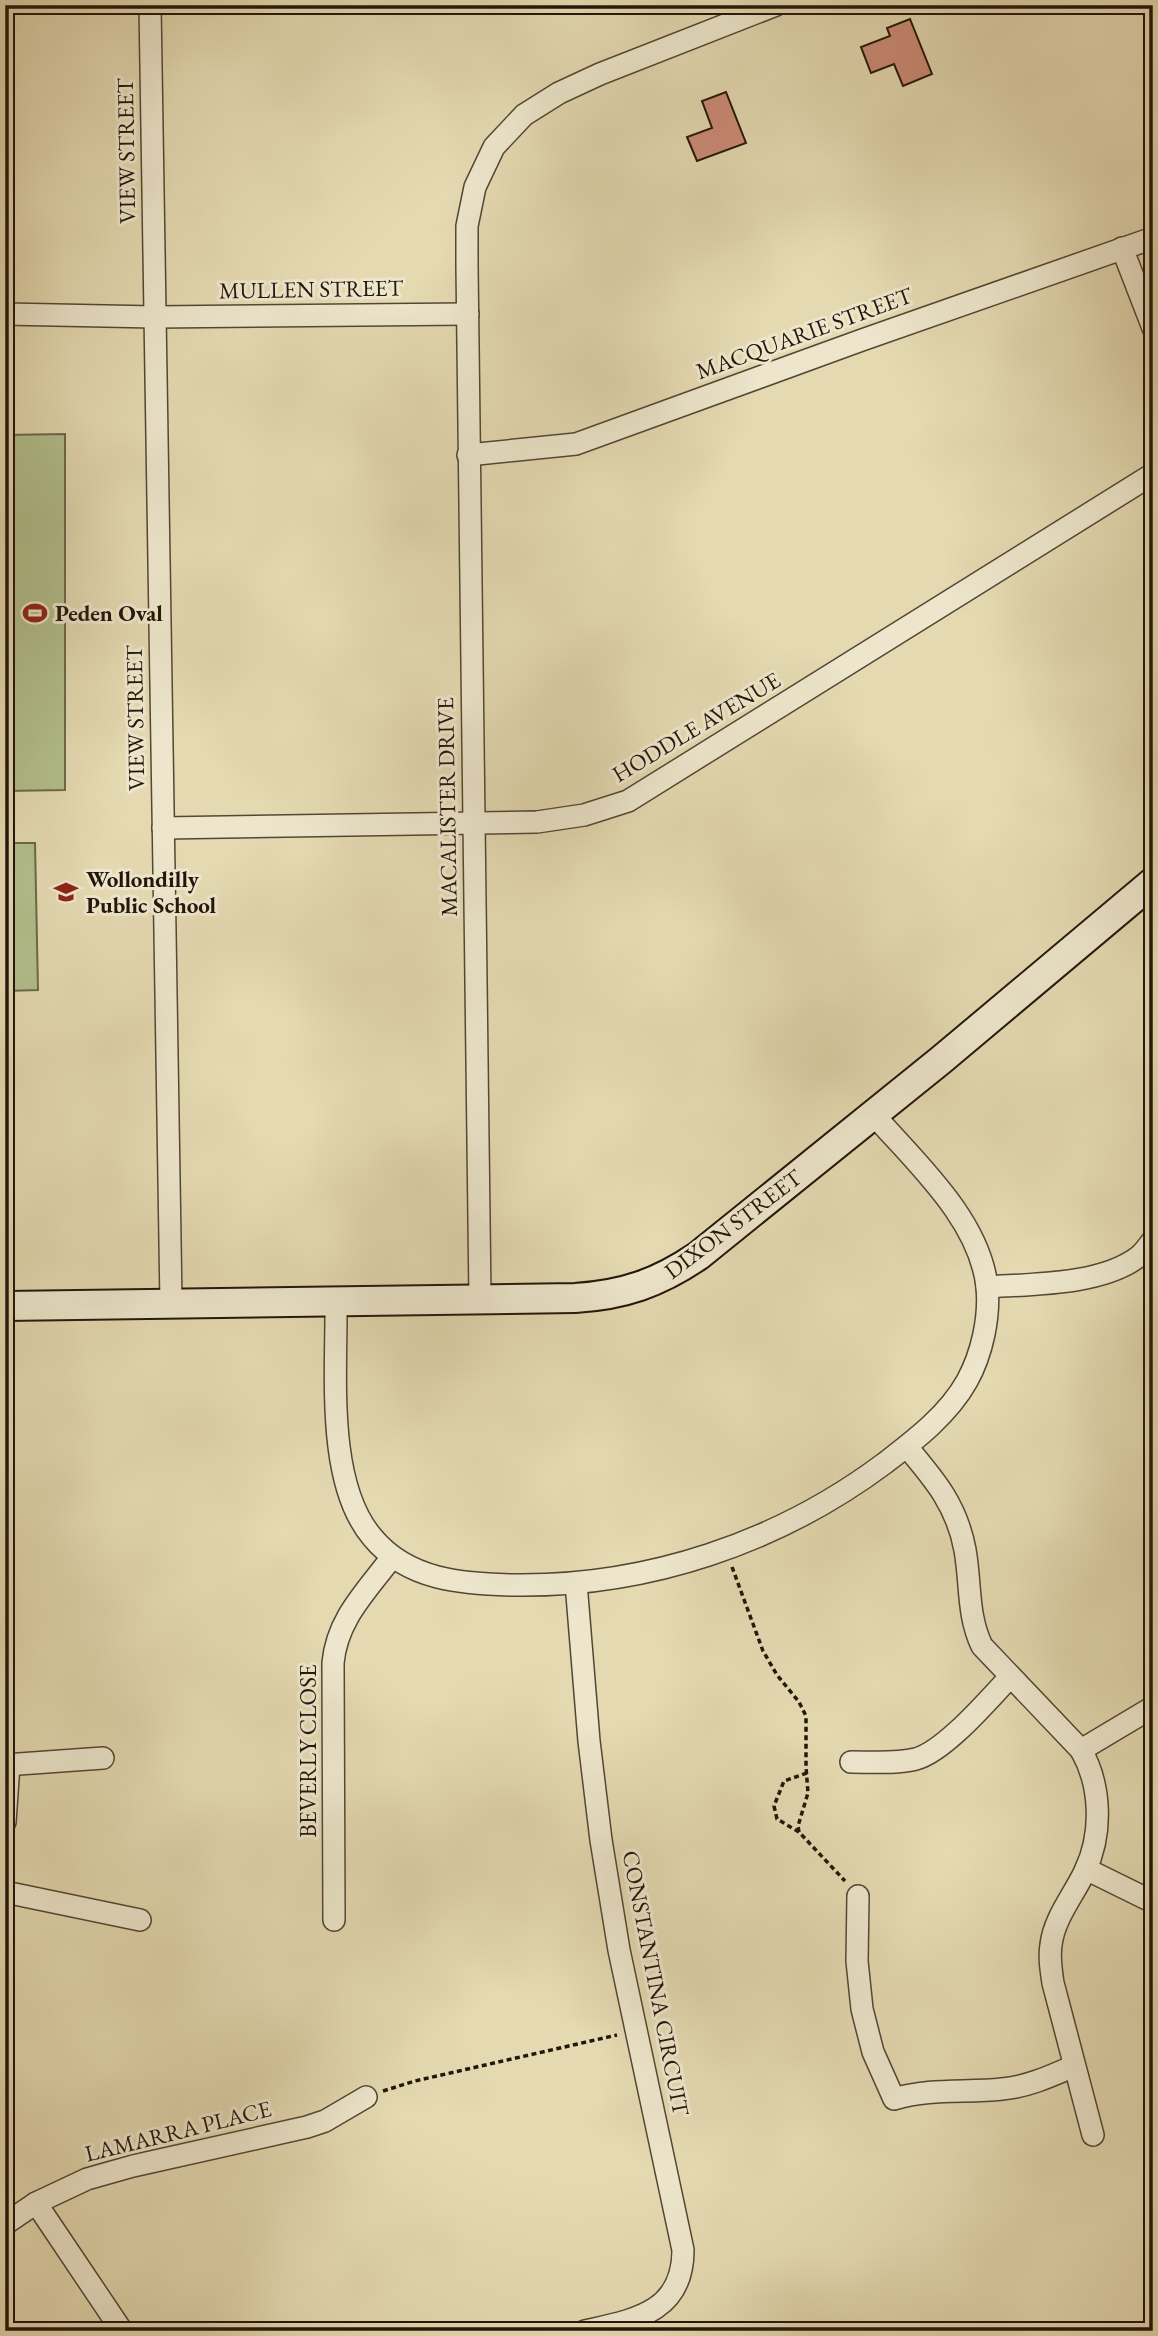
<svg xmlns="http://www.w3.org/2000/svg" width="1158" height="2336" font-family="'EB Garamond',serif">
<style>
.pitch{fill:#b2bf8d;stroke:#6a6a4c;stroke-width:2}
.building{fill:#cb8b77;stroke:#23160a;stroke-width:2}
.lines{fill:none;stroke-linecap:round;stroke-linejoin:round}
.street-casing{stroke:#534734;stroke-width:24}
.secondary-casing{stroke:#23160a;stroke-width:32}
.path{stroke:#23160a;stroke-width:3.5;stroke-dasharray:5 3.5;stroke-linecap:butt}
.street{stroke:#ede6cc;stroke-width:21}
.secondary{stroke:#ede6cc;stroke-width:28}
.labels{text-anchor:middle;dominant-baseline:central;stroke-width:6;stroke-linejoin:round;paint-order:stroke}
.street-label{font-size:23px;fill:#23160a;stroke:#ede6cc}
.poi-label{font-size:23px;font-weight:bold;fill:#23160a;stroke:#ede6cc;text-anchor:start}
</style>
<rect width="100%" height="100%" fill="#e4d9b1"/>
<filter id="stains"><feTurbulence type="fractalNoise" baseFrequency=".00286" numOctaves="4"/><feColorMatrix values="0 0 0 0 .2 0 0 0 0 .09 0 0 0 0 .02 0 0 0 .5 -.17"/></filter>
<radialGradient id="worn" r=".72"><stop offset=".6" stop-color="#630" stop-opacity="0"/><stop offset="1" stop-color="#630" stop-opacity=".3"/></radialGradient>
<g class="pitch">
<path d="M65,434V790L5,791V435Z"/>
<path d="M5,843H35L38,990L5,991Z"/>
</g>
<g class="building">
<path d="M910,19L932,74L903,86L894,64L871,73L861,47L890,36L887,28Z"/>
<path d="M726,92L746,143L697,161L687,137L712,128L702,101Z"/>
</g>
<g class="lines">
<g class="street-casing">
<g id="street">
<path d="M150,5L171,1303"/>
<path d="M1122,248L1153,328"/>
<path d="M5,314L155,317L468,314"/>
<path d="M468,455L576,444L862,340L1153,238"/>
<path d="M163,828L537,822L584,815L628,801L1153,474"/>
<path d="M987,1287C1032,1284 1101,1285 1138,1257C1144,1253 1148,1246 1153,1240"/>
<path d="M480,1299L467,266V226L475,187L494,147L524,115L559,93L600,74L776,5"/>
<path d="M336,1301C337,1370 325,1483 373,1538C408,1580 462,1584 513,1585C647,1587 778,1543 885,1463C915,1440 948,1415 967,1381C982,1354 990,1317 987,1287C980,1220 916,1163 874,1115"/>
<path d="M907,1447C935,1480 957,1506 965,1550C971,1583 967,1615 982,1646L1081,1750C1101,1785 1103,1833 1085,1871C1074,1895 1054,1918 1051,1945C1049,1957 1051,1970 1053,1983L1093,2135"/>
<path d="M576,1583L589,1741L601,1840L619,1950L683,2250C683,2313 634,2320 585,2331"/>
<path d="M1081,1750L1153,1707"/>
<path d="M851,1762C872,1762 896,1764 916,1759C945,1751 988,1700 1010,1677"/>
<path d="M5,1765L103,1758"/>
<path d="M5,1822L9,1765"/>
<path d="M1086,1869L1153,1902"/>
<path d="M5,1892L140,1920"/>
<path d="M858,1896L857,1961L862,2009L873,2052L894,2099C930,2088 966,2093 1002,2089C1027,2087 1051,2076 1074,2066"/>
<path d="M334,1920L333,1663C337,1619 366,1592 392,1557"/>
<path d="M36,2203L122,2331"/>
<path d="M5,2224L36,2203L87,2179L133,2166L307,2127L325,2121L366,2097"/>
</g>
</g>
<g class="secondary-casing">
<path id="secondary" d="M5,1306L575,1298C624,1295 658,1283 698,1256L941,1060L1153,882"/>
</g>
<g class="path">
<path d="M732,1567L763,1651L777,1675L799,1702L806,1716V1767L808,1793L798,1826L799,1832L845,1881"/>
<path d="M799,1832L777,1819L774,1806L784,1781L807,1773"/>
<path d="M383,2091L415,2081L617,2035"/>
</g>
<use href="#street" class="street"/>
<use href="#secondary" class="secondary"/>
</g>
<defs>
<g id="stadium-bare" transform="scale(1.89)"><path d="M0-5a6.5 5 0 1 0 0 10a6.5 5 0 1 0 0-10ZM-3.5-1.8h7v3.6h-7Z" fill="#8f2418" stroke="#ede6cc" stroke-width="2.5" paint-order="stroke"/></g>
<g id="school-bare" transform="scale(1.89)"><path d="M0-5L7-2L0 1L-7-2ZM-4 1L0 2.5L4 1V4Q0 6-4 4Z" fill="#8f2418" stroke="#ede6cc" stroke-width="2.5" paint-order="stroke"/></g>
</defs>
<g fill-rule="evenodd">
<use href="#stadium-bare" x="35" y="613"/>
<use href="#school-bare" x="66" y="892"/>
</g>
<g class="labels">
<g class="street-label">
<text transform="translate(126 151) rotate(-91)">VIEW STREET</text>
<text transform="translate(311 289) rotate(-1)">MULLEN STREET</text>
<text transform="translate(804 333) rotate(-20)">MACQUARIE STREET</text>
<text transform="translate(135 718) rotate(-91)">VIEW STREET</text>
<text transform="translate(696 727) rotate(-31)">HODDLE AVENUE</text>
<text transform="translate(447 807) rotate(-91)">MACALISTER DRIVE</text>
<text transform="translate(733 1224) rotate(-37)">DIXON STREET</text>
<text transform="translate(308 1751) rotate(-90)">BEVERLY CLOSE</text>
<text transform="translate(656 1983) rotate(79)">CONSTANTINA CIRCUIT</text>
<text transform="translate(178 2131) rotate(-14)">LAMARRA PLACE</text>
</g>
<g class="poi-label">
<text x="55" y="613">Peden Oval</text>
<text x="86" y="879">Wollondilly<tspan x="86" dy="26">Public School</tspan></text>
</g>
</g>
<rect width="1158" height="2336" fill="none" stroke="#e4d9b1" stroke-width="28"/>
<rect x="7" y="7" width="1144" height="2322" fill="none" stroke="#23160a" stroke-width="3.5"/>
<rect x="14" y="14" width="1130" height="2308" fill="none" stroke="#23160a" stroke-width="2"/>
<rect width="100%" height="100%" filter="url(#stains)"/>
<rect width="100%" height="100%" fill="url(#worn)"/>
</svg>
